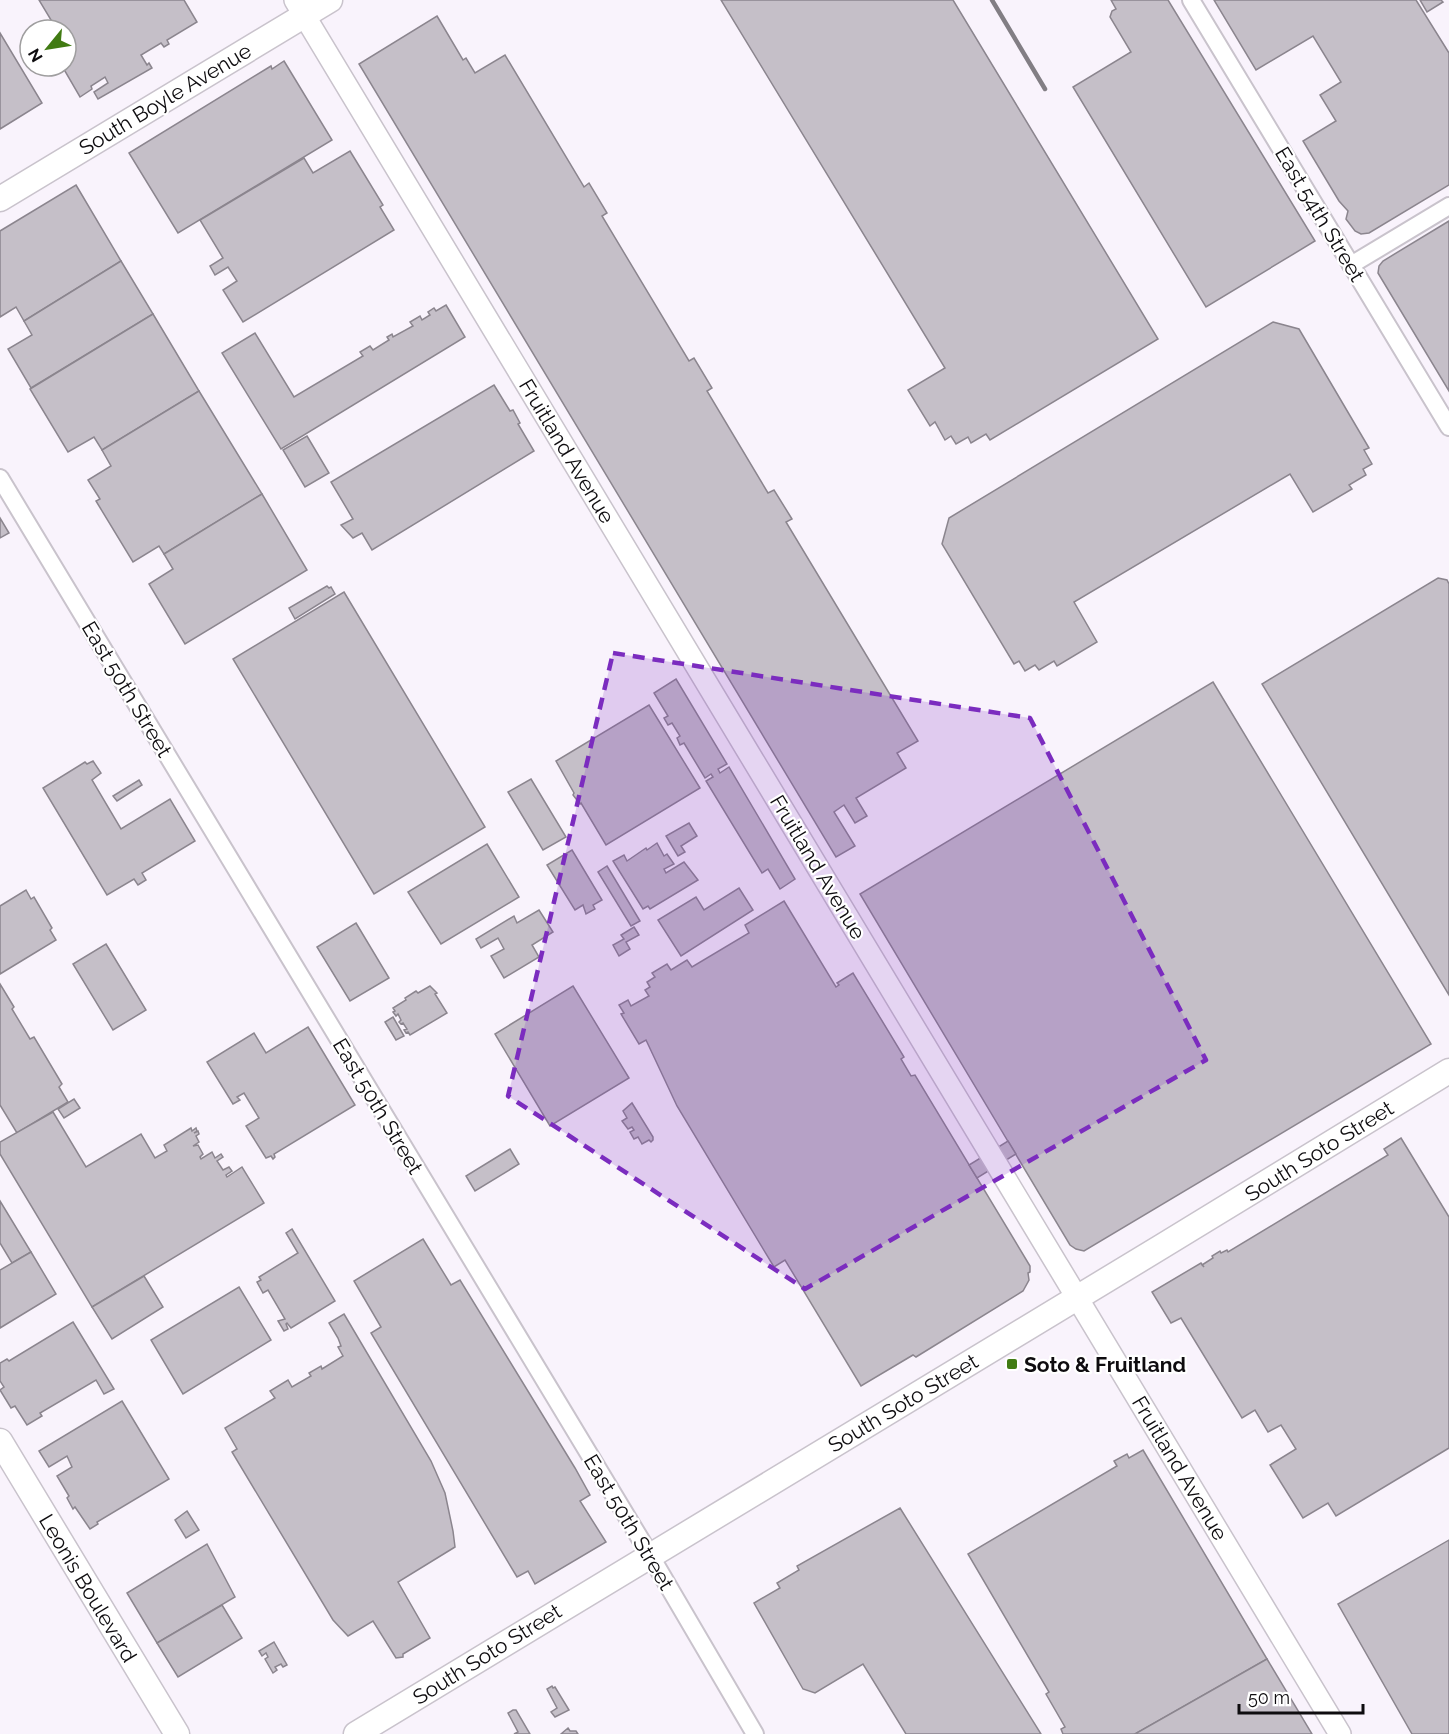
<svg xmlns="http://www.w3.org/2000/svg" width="1449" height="1734" font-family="Raleway,sans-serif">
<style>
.building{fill:#c5bfc8;stroke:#8b858e;stroke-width:1.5}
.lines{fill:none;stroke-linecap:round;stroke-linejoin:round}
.minor-casing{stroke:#c9c3cc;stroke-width:20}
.tertiary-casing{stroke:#c9c3cc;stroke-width:24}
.secondary-casing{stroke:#c9c3cc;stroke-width:27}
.minor{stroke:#fff;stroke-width:16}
.tertiary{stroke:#fff;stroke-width:21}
.secondary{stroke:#fff;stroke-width:24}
.rail{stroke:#827e84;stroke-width:4.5}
.marked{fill:#7b2cbf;fill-opacity:0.2;stroke:#7b2cbf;stroke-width:4.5;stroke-dasharray:12 8;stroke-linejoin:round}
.poi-dot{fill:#417b13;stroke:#fff;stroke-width:2}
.labels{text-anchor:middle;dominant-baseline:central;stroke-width:4.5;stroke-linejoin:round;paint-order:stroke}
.street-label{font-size:21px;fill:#0e0c0f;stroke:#fff}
.poi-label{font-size:21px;font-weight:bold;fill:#0e0c0f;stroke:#fff;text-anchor:start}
</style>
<rect width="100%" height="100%" fill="#f9f3fc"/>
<g class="building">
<path d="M39,0H184L197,22L167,40L169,44L164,47L161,43L141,55L147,65L149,63L152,68L98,99L94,92L108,83L105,77L91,86L92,89L80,97L62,66H66V30H57Z"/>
<path d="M721,0H953L1158,339L990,440L986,434L971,443L968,437L956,444L951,436L945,440L935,422L930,426L908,390L945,368Z"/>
<path d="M1111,0H1168L1315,241L1206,307L1073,87L1131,52L1110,17L1112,11L1116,9Z"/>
<path d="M1214,0H1416L1449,53V185L1369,233L1361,234L1355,231L1346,219L1348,211L1339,201L1303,141L1336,121L1320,95L1341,82L1313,36L1256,70Z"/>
<path d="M1420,0H1441L1443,2L1427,12Z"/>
<path d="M437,16L463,60L466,58L475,73L505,55L584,187L589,183L607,213L602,216L689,361L694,358L712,388L707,391L768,493L774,490L792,519L786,522L918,741L897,753L906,768L856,798L867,816L855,823L844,805L834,812L855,846L836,857L359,64Z"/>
<path d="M0,33L42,103L0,129Z"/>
<path d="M284,61L332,140L178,233L129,153L271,66L272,69Z"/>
<path d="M350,151L383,205L380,207L394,230L243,322L223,290L237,281L228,267L215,275L210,266L223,258L200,220L304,158L313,173Z"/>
<path d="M76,185L121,261L24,321L16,307L0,317V231Z"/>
<path d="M1449,221V391L1378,273L1379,266L1383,261Z"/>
<path d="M121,261L153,314L31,388L8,349L32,335L24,321Z"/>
<path d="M446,305L465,337L281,449L222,353L255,333L294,397L363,356L360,352L370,346L373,350L389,340L387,337L392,334L393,337L413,326L410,322L420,316L422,320L430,315L428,312L434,308L436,311Z"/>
<path d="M153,314L199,391L102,450L94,437L68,452L30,389Z"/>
<path d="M1273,322L1299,329L1369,448L1364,450L1372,464L1363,469L1366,475L1349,485L1352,489L1313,512L1290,474L1074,602L1097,642L1057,666L1054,661L1039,670L1035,665L1025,671L1019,661L1014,664L942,544L949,518Z"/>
<path d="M494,385L510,411L513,410L520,423L518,424L534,451L372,550L362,533L353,538L341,525L353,519L331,482Z"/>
<path d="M199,391L262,494L164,554L159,546L133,562L96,501L100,499L88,480L111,466L102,450Z"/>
<path d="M307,436L329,473L305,487L283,450Z"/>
<path d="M262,494L307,570L185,644L149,584L173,569L164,554Z"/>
<path d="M0,518L9,533L0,538Z"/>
<path d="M1438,578L1447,580L1449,584V995L1262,684Z"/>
<path d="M327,586L329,588L331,587L335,594L295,619L289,608Z"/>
<path d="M344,592L485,827L374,894L233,659Z"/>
<path d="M676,679L727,764L718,769L720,773L729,767L795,879L780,889L768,869L762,873L706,781L713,777L711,774L705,778L684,743L680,745L677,738L680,736L672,723L668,725L664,718L668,716L654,693Z"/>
<path d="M1213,682L1431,1044L1084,1251L1076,1249L1070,1245L860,894Z"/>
<path d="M649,705L700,788L606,845L581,803L580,804L573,795L574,793L556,761Z"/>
<path d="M93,761L101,773L92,780L121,829L170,799L195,841L142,873L146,880L138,885L134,879L107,895L43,788L85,762L87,764Z"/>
<path d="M531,779L566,837L543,850L508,792Z"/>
<path d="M139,780L142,785L117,801L113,796Z"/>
<path d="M689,823L697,836L681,846L685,852L678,856L666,836Z"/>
<path d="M657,843L664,856L667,854L674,864L664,869L666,873L684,862L698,880L650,909L648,906L643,909L613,861L624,855L627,861L646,848L647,850Z"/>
<path d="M487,844L519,897L441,944L408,892Z"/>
<path d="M572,850L602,900L593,905L595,909L586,914L583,905L575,910L547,865Z"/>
<path d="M607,866L640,921L631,926L598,872Z"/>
<path d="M739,888L753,910L681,956L658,920L696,897L704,910Z"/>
<path d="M26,890L31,899L34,897L52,928L50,930L56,940L0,974V906Z"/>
<path d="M784,901L836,987L839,985L837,983L853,973L904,1057L901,1059L911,1076L915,1075L1030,1266V1272L1028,1273L1029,1280L1023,1291L916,1357L913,1355L861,1386L785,1260L774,1267L677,1106L646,1040L639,1044L621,1014L624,1013L619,1005L628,1000L631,1006L649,996L645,990L650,987L647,982L655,977L652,973L667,964L671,970L687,960L692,967L749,933L745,925Z"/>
<path d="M539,910L553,932L532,945L539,957L504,978L491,956L504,949L498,938L481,948L476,939L514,916L517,923Z"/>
<path d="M356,923L389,978L350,1001L317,947Z"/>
<path d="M634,927L639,935L626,942L630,949L619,956L613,945L624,939L621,935Z"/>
<path d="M106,944L146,1010L113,1030L73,964Z"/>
<path d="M0,984L14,1007L12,1009L30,1039L34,1037L62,1084L59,1087L68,1102L17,1133L0,1105Z"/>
<path d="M430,986L437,993L435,994L447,1013L410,1035L408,1032L406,1033L404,1030L407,1029L403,1023L401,1024L399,1022L401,1020L398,1014L396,1016L393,1012L395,1011L393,1008L406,1000L405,998L416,991L418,993Z"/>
<path d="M573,986L629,1078L550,1126L495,1034Z"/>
<path d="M393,1017L404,1036L396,1040L385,1022Z"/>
<path d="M308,1027L355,1105L274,1154L275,1157L273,1159L271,1156L266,1158L246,1126L259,1118L244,1093L237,1097L240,1100L233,1104L207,1062L254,1033L266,1053Z"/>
<path d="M74,1099L80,1108L64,1118L58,1109Z"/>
<path d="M632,1103L653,1137V1140L651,1142L649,1140L642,1144L638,1137L634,1139L630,1132L634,1130L632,1127L628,1129L622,1121L627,1118L623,1111Z"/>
<path d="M53,1112L86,1167L141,1134L155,1158L167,1151L164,1145L191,1128L192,1131L196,1128L197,1131L194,1133L198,1131L199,1134L196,1136L199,1142L193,1146L198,1145L203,1154L200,1157L201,1159L212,1152L215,1158L221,1154L223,1157L217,1161L223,1170L229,1167L232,1171L226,1175L227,1177L242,1167L264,1203L92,1307L0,1154V1142Z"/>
<path d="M1401,1138L1449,1217V1448L1336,1516L1328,1503L1303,1518L1270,1465L1296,1449L1281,1425L1268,1432L1255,1410L1242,1418L1181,1318L1171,1323L1152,1292L1201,1263L1204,1267L1202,1265L1213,1258L1212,1256L1220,1251L1221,1253L1227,1250L1228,1252L1388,1155L1384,1149Z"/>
<path d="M1008,1141L1016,1154L977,1178L969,1165Z"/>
<path d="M510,1149L519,1164L475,1191L466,1176Z"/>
<path d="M0,1201L31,1252L12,1263L0,1243Z"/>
<path d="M292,1229L335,1301L291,1328L287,1323L286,1324L288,1329L284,1331L278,1321L285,1319L268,1290L263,1293L257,1282L261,1280L259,1277L298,1253L286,1233Z"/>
<path d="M423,1239L451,1285L460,1280L575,1468L590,1495L580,1501L606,1542L535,1584L528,1571L517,1577L371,1333L381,1327L354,1281Z"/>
<path d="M31,1252L56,1294L0,1328V1270Z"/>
<path d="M144,1276L163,1307L112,1339L92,1307Z"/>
<path d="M239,1287L271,1340L183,1394L151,1340Z"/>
<path d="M344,1314L431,1461L445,1493L453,1531L455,1547L398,1582L430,1638L403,1654V1657L396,1658L373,1621L348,1636L333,1620L232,1452L237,1449L225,1428L275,1398L270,1391L288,1380L292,1387L311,1376L309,1373L321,1366L322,1369L343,1356L338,1347L341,1346L338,1338L329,1323Z"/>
<path d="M73,1322L114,1389L104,1394L96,1380L40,1413L42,1416L27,1425L15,1406L11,1408L0,1390L4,1387L0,1381V1363L7,1359L9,1361Z"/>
<path d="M122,1401L169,1479L97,1522L98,1524L90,1529L75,1507L73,1509L67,1498L69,1496L57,1476L72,1467L67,1456L49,1467L39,1451Z"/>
<path d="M1143,1450L1267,1659L1135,1734H1063L1061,1729L1065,1727L1046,1694L1049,1692L968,1554L1117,1466L1114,1461L1127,1454L1129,1458Z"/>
<path d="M900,1508L1041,1734H906L863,1664L815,1693L803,1689L754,1603L780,1588L777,1583L799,1570L797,1566Z"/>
<path d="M187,1511L199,1530L186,1538L175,1520Z"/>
<path d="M1449,1540V1734H1412L1338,1604Z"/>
<path d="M207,1544L235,1597L157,1643L127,1593Z"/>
<path d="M222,1605L242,1638L178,1677L157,1643Z"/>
<path d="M274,1642L287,1665L283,1667L281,1664L275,1667L277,1670L273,1673L265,1659L268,1657L266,1653L262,1656L259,1651Z"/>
<path d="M1267,1659L1312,1734H1135Z"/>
<path d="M552,1686L553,1688L555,1687L569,1710L555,1717L551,1712L557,1708L547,1689Z"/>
<path d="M513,1710H516L530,1734H514L518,1732L508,1713Z"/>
<path d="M568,1728L570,1731H576L578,1734H561Z"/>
</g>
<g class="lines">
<g class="minor-casing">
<g id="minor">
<path d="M1191,0L1449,427"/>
<path d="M1351,265L1449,206"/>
<path d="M0,478L650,1555L755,1734"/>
</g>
</g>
<g class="tertiary-casing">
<path id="tertiary" d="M295,0L1340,1734"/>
</g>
<g class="secondary-casing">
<g id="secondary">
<path d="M0,199L330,0"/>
<path d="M0,1441L177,1734"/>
<path d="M356,1734C721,1513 1086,1294 1449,1071"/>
</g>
</g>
<use href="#minor" class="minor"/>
<use href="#tertiary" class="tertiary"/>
<use href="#secondary" class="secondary"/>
<path class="rail" d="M992,0L1045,89"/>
</g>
<path class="marked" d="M613,653L1030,718L1206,1060L805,1289L508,1096Z"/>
<rect class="poi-dot" x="1006" y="1358" width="12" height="12" rx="3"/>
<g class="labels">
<g class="street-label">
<text transform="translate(165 99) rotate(-31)">South Boyle Avenue</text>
<text transform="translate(1320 214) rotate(59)">East 54th Street</text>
<text transform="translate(567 451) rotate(59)">Fruitland Avenue</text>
<text transform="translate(127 689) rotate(59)">East 50th Street</text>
<text transform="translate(818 867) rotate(59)">Fruitland Avenue</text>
<text transform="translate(378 1106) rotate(59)">East 50th Street</text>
<text transform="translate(1319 1151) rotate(-32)">South Soto Street</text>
<text transform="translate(903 1403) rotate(-31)">South Soto Street</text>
<text transform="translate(1180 1468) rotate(59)">Fruitland Avenue</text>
<text transform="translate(629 1522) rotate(59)">East 50th Street</text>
<text transform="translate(88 1588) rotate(59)">Leonis Boulevard</text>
<text transform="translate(487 1654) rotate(-32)">South Soto Street</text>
</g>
<g class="poi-label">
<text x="1024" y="1364">Soto &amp; Fruitland</text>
</g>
</g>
<g transform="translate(48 48) rotate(240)"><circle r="28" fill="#ffffff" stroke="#9f9e9f" stroke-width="1.5"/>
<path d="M0-4.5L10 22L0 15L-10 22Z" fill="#417b13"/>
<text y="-9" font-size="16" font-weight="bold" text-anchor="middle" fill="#0e0c0f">N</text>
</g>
<path d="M1239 1704v9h124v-9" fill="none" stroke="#0e0c0f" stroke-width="3"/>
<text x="1248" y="1704" font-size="18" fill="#0e0c0f" stroke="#ffffff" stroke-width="4.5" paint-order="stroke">50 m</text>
</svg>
